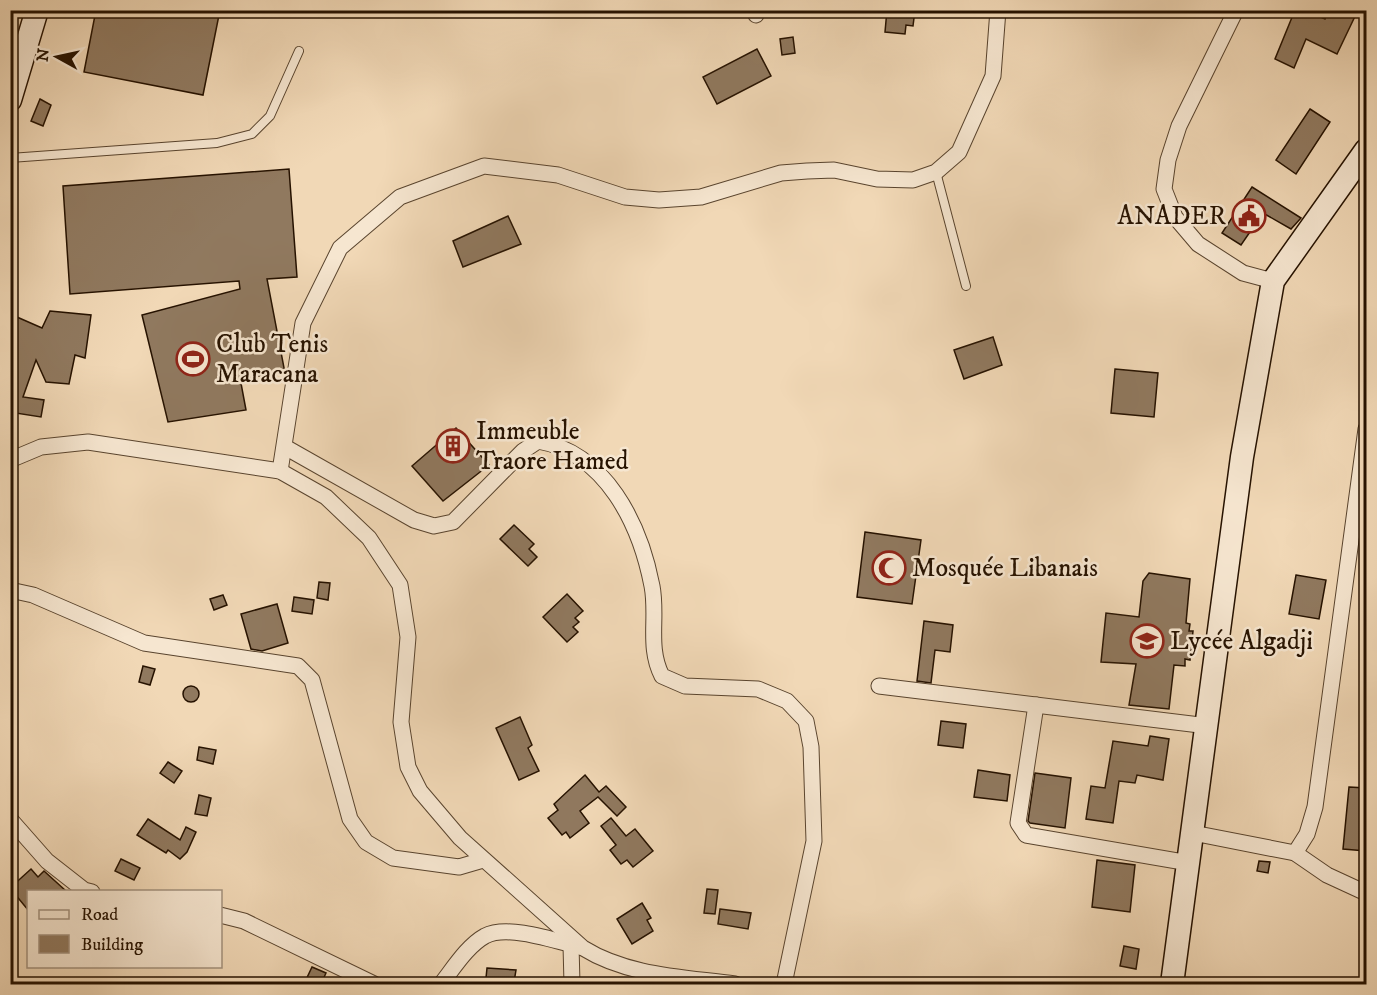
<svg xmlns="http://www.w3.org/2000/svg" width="1377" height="995" font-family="'IM FELL DW Pica',serif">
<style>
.building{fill:#90795f;stroke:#261200;stroke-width:1.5}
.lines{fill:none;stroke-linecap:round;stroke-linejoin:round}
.lane-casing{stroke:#59442e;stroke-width:10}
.street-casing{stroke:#59442e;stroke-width:17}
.secondary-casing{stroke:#261200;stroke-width:25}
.lane{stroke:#f6e6d0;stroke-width:8}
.street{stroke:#f6e6d0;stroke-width:15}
.secondary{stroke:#f6e6d0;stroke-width:22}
.labels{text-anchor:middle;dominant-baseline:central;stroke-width:5;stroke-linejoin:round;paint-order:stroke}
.poi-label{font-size:26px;fill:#261200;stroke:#f6e6d0;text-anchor:start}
</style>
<rect width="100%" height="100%" fill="#f1d8b6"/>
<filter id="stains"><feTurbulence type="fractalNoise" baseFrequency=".00333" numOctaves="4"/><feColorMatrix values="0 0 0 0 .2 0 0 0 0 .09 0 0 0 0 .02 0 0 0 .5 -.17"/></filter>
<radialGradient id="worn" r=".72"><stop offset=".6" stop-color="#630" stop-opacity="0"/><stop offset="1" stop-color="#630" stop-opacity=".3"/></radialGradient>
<g class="building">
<path d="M96,10H220L203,95L84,72Z"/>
<path d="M887,10H915L913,26L906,25L905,34L885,32Z"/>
<path d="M1295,10H1305L1325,19L1329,10H1358L1337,54L1306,39L1294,68L1275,59Z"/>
<path d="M793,37L795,53L782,55L780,39Z"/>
<path d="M757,49L771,76L717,104L703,77Z"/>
<path d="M40,99L51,105L43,126L31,121Z"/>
<path d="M1310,109L1330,122L1296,174L1276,160Z"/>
<path d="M289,169L297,277L267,279L285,373L240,378L246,410L168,422L142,315L240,289L239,281L70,294L63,186Z"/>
<path d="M1252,187L1301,218L1291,229L1263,213L1241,245L1222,233Z"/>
<path d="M508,216L521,244L463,267L453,241Z"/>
<path d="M50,311L91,315L85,358L75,355L69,384L46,382L36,360L23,397L44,400L41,417L16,413L10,426V314L42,328Z"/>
<path d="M993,337L1002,365L964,379L954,350Z"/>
<path d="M1115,369L1158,373L1154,417L1111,413Z"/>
<path d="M456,428L489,465L443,501L412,466Z"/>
<path d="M514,525L534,544L529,549L537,557L528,566L500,539Z"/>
<path d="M865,532L921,540L912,604L857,597Z"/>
<path d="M1149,573L1190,579L1186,623L1190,624L1189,631H1193L1190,660L1185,659V666L1174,665L1169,709L1129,705L1136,664L1101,662L1106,613L1139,617L1143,581Z"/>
<path d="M1296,575L1326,580L1319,619L1289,614Z"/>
<path d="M319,582L330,583L328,600L317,598Z"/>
<path d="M567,594L583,611L575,618L579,622L573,627L578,632L567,642L543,617Z"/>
<path d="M223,595L227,605L214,610L210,599Z"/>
<path d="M294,597L314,600L312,614L292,611Z"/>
<path d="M277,604L288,643L262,651L251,649L241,614Z"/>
<path d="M924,621L953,625L950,652L935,650L931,683L917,681Z"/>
<path d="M143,666L155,669L150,685L139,682Z"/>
<circle cx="191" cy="694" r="8"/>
<path d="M520,717L532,745L528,748L539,771L519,780L496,728Z"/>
<path d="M941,721L966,724L963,748L938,745Z"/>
<path d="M1150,736L1169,739L1163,780L1137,775L1135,783L1119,781L1113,823L1086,819L1091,786L1105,788L1113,741L1148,746Z"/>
<path d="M199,747L216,750L213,764L197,760Z"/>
<path d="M168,762L182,771L174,783L160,773Z"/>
<path d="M978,770L1010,775L1007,801L974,797Z"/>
<path d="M1035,773L1071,778L1065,828L1030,823L1028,821Z"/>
<path d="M585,775L599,792L606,786L626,807L617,816L598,797L580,811L589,823L570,838L566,832L562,835L548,818L558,810L554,804Z"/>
<path d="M1349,787L1366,788V851L1343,849Z"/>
<path d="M199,795L211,798L207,816L195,814Z"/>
<path d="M611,818L626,836L635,829L653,851L633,867L627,860L621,864L610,850L616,845L601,826Z"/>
<path d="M148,819L180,840L186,827L196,832L187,852L180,859L168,850L166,853L137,835Z"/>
<path d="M121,859L140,868L134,880L115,871Z"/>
<path d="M1097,860L1135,865L1130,912L1092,907Z"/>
<path d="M1259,861L1270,862L1268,873L1257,871Z"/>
<path d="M31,869L38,877L44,871L66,891H28V910L10,888Z"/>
<path d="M707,889L718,890L715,914L704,913Z"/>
<path d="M642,903L651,918L647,920L653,931L632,944L617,919Z"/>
<path d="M720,909L751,913L748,929L718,924Z"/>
<path d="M1124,946L1139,949L1136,969L1120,966Z"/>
<path d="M312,967L326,973L321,984H304Z"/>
<path d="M487,968L516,970L514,982L486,978Z"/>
</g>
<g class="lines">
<g class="lane-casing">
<g id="lane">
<path d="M10,158L217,143L252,134L270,116L299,51"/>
<path d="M936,172L966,286"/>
</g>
</g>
<g class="street-casing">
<g id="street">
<path d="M755,10L756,15"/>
<path d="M1236,10L1179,126L1168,160L1164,189L1175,217L1198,244L1243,273L1273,281"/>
<path d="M285,447L414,520L434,526L453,522L523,451L538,441C606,453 640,524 652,586C658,617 647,647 662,676L685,686L758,689L787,701L806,721L811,747L814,841L784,984"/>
<path d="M10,460L41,447L88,442L280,471L326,497L369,538L400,585L408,637L401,722L408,767L420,791L460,838L583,948C628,976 684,977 735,984"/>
<path d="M280,471L303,323L340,248L400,197L484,166L558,175L625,197L659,200L701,197L781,173L807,171L834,170L877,179L913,180L936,172L959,152L993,76L998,10"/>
<path d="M10,590L33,595L144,643L298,666L312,680L350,819L366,842L393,858L459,867L483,860"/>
<path d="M879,686L1208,726"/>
<path d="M1036,705L1018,823L1026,835L1189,863"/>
<path d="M10,819L47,861L84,890L92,892"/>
<path d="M1193,833L1295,853L1327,875L1366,893"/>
<path d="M1295,853L1307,834L1315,807L1366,429"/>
<path d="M220,915L244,921L374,984"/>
<path d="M571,945L572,984"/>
<path d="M441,984C453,969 467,946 485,936C508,924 556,941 580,947"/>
</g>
</g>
<g class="secondary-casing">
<g id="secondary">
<path d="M10,100L37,10"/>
<path d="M1172,984L1242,457L1273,281L1366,150"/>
</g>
</g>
<use href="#lane" class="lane"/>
<use href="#street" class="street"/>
<use href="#secondary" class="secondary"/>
</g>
<defs>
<g id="civic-ring" transform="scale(1.725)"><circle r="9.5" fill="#f6e6d0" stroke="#8f2418" stroke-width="1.5"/><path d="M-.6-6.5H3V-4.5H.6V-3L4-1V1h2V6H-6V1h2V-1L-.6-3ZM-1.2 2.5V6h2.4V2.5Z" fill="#8f2418"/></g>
<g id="stadium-ring" transform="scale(1.725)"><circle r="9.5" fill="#f6e6d0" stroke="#8f2418" stroke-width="1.5"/><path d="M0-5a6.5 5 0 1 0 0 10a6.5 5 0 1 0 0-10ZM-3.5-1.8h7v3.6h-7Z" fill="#8f2418"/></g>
<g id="building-ring" transform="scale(1.725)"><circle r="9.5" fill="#f6e6d0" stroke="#8f2418" stroke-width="1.5"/><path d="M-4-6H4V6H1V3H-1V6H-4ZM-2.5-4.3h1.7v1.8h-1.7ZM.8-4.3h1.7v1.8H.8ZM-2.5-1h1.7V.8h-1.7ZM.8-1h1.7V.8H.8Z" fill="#8f2418"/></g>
<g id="mosque-ring" transform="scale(1.725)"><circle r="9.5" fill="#f6e6d0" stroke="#8f2418" stroke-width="1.5"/><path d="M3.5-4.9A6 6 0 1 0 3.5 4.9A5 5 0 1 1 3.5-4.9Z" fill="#8f2418"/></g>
<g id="school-ring" transform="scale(1.725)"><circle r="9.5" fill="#f6e6d0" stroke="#8f2418" stroke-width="1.5"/><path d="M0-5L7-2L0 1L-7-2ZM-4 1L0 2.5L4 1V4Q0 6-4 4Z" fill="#8f2418"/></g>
</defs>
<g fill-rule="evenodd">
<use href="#civic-ring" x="1249" y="216"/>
<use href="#stadium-ring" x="193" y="359"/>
<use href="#building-ring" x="453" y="446"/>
<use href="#mosque-ring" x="889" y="568"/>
<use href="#school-ring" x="1147" y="641"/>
</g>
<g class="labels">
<g class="poi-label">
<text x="1226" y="216" text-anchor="end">ANADER</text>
<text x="216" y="344">Club Tenis<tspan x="216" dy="30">Maracana</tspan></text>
<text x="476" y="431">Immeuble<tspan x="476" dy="30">Traore Hamed</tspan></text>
<text x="912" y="568">Mosquée Libanais</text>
<text x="1170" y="641">Lycée Algadji</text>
</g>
</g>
<rect width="1377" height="995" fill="none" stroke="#f1d8b6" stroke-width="36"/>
<rect x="12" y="12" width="1353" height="971" fill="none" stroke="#261200" stroke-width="3"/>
<rect x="18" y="18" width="1341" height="959" fill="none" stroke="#261200" stroke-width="1.5"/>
<rect x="27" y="890" width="195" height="78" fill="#f6e6d0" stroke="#a3917d" stroke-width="1.5"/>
<rect x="39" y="910" width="30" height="9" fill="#f6e6d0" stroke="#a3917d" stroke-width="1.5"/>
<text x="81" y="920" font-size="18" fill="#261200">Road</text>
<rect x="39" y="935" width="30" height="18" fill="#90795f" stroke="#a3917d" stroke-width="1.5"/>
<text x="81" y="950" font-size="18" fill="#261200">Building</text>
<g transform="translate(57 57) rotate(278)" stroke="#f6e6d0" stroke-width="4.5" paint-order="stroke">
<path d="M0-4.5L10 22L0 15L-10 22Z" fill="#261200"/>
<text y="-9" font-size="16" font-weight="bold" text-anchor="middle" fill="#261200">N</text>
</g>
<rect width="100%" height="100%" filter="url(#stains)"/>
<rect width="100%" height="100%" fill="url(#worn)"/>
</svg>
